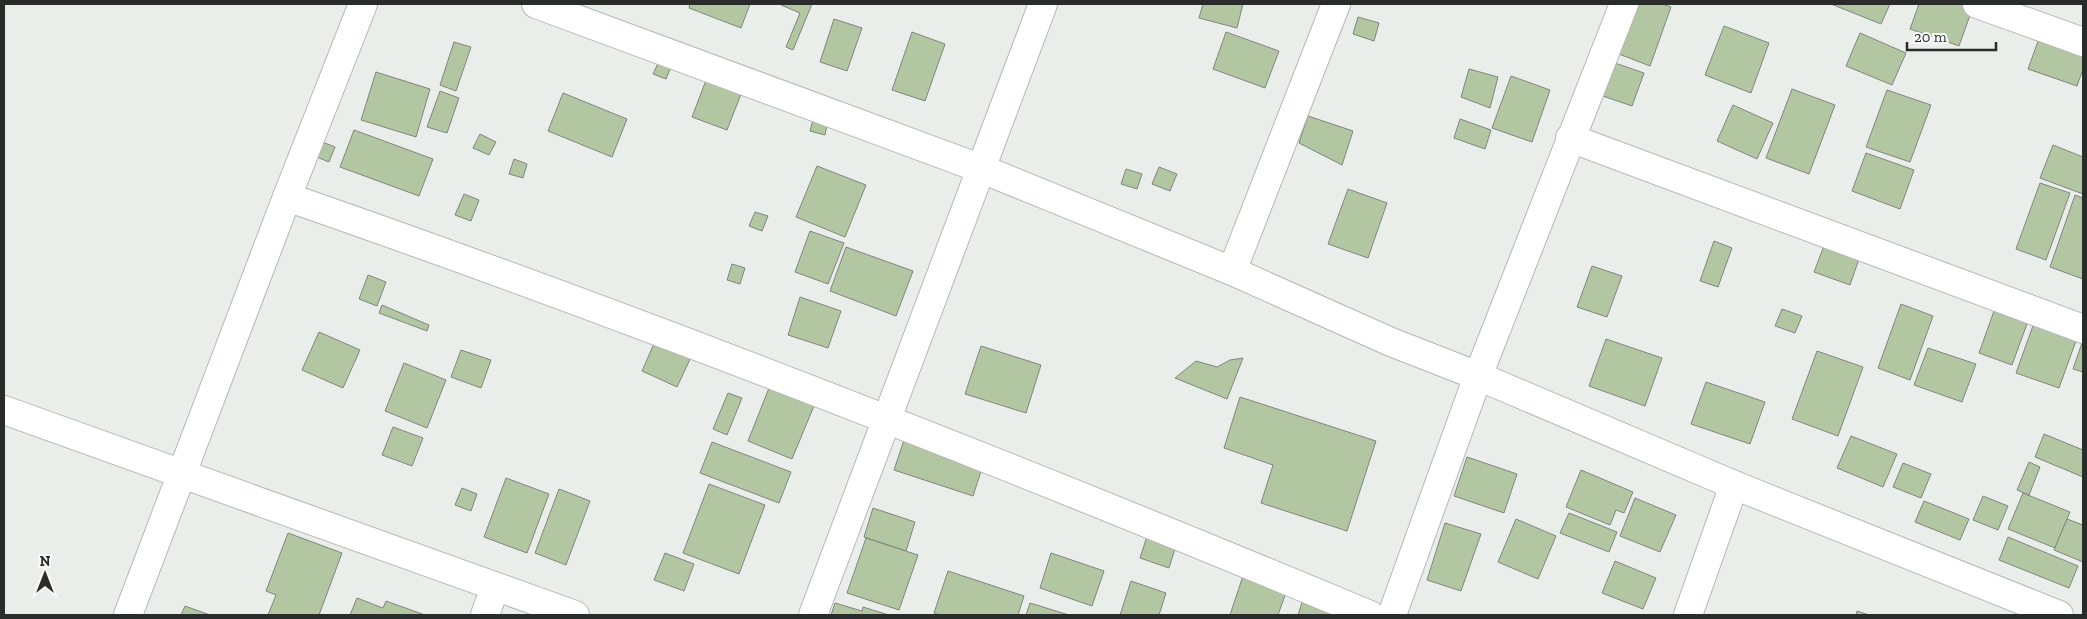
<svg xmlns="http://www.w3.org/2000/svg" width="2087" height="619" font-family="'Zilla Slab',serif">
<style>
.building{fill:#b2c6a1;stroke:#828481}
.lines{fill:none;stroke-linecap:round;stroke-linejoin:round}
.minor-casing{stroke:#b5b8b6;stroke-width:30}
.tertiary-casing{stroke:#b5b8b6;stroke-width:30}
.minor{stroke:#fff;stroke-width:28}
.tertiary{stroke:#fff;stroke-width:28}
</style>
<rect width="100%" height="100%" fill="#eaeeeb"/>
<g class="building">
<path d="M690,4H750L741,28L689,8Z"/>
<path d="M782,4H812L793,50L786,47L800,13L781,5Z"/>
<path d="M1203,4H1243L1237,28L1199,18Z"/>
<path d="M1637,4H1662L1671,7L1650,66L1619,54Z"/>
<path d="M1831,4H1890L1881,24Z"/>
<path d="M1919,4H1974L1959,46L1910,29Z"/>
<path d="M1358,17L1379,23L1374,41L1353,34Z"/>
<path d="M834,19L862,28L847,71L820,62Z"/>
<path d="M1724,26L1769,43L1751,93L1705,75Z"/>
<path d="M912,32L945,44L925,101L892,90Z"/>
<path d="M1226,32L1279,51L1265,88L1213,69Z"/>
<path d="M1860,33L1906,53L1892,85L1846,66Z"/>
<path d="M2041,33L2083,47V69L2077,86L2028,69Z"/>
<path d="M454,42L471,47L456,91L440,85Z"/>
<path d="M661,57L673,62L666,79L653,74Z"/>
<path d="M1612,62L1644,73L1632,106L1600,95Z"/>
<path d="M1469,69L1498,77L1490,108L1461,97Z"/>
<path d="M376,72L430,89L416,137L361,120Z"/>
<path d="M708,75L743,89L727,130L692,117Z"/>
<path d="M1511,76L1550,90L1532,142L1492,128Z"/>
<path d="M1792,89L1835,105L1809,174L1766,158Z"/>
<path d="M1887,90L1931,105L1910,162L1866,147Z"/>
<path d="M440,91L459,98L447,133L427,127Z"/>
<path d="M563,93L627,119L612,157L548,131Z"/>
<path d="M1733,105L1773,123L1757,159L1717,141Z"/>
<path d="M814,116L828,120L825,135L810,131Z"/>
<path d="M1308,116L1353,131L1342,165L1299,143Z"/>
<path d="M1460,119L1491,130L1485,149L1454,138Z"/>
<path d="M354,130L433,159L419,196L340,167Z"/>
<path d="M480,134L496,142L489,155L473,148Z"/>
<path d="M320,141L335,147L329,162L314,156Z"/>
<path d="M2053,145L2083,157V194L2040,178Z"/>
<path d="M1866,153L1914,170L1900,209L1852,191Z"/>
<path d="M514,159L527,164L523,178L509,174Z"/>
<path d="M817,166L866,185L845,237L796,217Z"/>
<path d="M1159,167L1177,174L1170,191L1152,184Z"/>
<path d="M1126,169L1142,174L1137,189L1121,184Z"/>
<path d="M2040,183L2070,193L2046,260L2016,249Z"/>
<path d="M1348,189L1387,203L1368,258L1328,244Z"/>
<path d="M464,194L479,200L471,221L455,215Z"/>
<path d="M2075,195L2083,198V279L2050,267Z"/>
<path d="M755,212L768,216L762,231L749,226Z"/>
<path d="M810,231L844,243L828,284L795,272Z"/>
<path d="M1827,238L1862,250L1850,285L1814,272Z"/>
<path d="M1714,241L1732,248L1718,287L1700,281Z"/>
<path d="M846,247L913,271L896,316L830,291Z"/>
<path d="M732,264L745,268L740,284L727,280Z"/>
<path d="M1592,266L1622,276L1607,317L1577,307Z"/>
<path d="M368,275L386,282L377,306L359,299Z"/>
<path d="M800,297L841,311L828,348L788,335Z"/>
<path d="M1999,297L2032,310L2012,365L1979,353Z"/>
<path d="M1901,304L1933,316L1910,380L1878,368Z"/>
<path d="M382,305L429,325L427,331L379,313Z"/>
<path d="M1782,309L1802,316L1795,333L1775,326Z"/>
<path d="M2039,309L2082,324L2059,388L2016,373Z"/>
<path d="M319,332L360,350L343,388L302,370Z"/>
<path d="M656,339L692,355L677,387L642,371Z"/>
<path d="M1606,339L1662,358L1645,406L1589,386Z"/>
<path d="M2083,340V372L2073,369Z"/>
<path d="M981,346L1041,365L1026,413L965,394Z"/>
<path d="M1928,348L1976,364L1962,402L1914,385Z"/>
<path d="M461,350L491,360L481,388L451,377Z"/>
<path d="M1817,351L1863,367L1838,436L1792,419Z"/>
<path d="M1243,358L1227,399L1175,378L1196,361L1217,367L1230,360Z"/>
<path d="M404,363L446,380L427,428L385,411Z"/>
<path d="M1706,382L1765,402L1750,444L1691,424Z"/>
<path d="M771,383L816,401L792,459L748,441Z"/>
<path d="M728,393L742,398L727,435L713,429Z"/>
<path d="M1240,397L1376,441L1347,531L1261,503L1273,465L1224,448Z"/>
<path d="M393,427L423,438L412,466L382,455Z"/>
<path d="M906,434L985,459L973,496L894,470Z"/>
<path d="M2044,434L2083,450V477L2035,457Z"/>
<path d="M1851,436L1897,454L1883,487L1837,468Z"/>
<path d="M712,442L791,472L779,503L700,473Z"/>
<path d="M1467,457L1517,474L1504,513L1454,496Z"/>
<path d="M2029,462L2040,467L2029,495L2017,490Z"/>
<path d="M1903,463L1931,474L1921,498L1893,487Z"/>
<path d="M1581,470L1633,492L1624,513L1616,510L1610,525L1566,507Z"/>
<path d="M506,478L549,494L527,553L484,537Z"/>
<path d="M709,484L765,505L739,574L683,553Z"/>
<path d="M462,488L477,494L471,511L455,505Z"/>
<path d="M559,489L590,501L566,565L535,553Z"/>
<path d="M2023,493L2070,512L2055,548L2008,529Z"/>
<path d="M1983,496L2008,506L1998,530L1973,520Z"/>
<path d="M1635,498L1676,515L1660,552L1620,536Z"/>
<path d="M1924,501L1969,519L1960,540L1915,522Z"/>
<path d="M873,508L915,522L906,551L864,537Z"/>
<path d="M1569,513L1617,532L1609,552L1560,533Z"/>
<path d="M1516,519L1556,536L1538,579L1498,562Z"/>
<path d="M2067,519L2083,525V562L2054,550Z"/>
<path d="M1445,523L1481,534L1461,591L1427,580Z"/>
<path d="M1149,530L1178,539L1169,568L1140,558Z"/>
<path d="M288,533L342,553L319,615H268L276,595L266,591Z"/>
<path d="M2008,537L2078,566L2069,588L1999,560Z"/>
<path d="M866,538L918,555L899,610L847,593Z"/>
<path d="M665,553L694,564L684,591L654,580Z"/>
<path d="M1051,553L1104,571L1092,606L1040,588Z"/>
<path d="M1615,561L1656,578L1643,609L1602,593Z"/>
<path d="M1245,570L1289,584L1278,615H1230Z"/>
<path d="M948,571L1024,596L1018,615H940L934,613Z"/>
<path d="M1131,581L1166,593L1159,615H1120Z"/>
<path d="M1305,593L1347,615H1298Z"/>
<path d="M357,598L383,608L386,601L425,615H350Z"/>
<path d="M835,603L862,611L863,607L889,615H831Z"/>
<path d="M1030,603L1069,615H1026Z"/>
<path d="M185,606L210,615H181Z"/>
<path d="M1857,611L1869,615H1856Z"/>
</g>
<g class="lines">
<g class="minor-casing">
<g id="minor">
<path d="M536,4L982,169L1232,271L1391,342L1478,376L1734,485L2059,615"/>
<path d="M1977,4L2083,42"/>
<path d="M1570,138L2083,329"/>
<path d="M287,197C653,324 1013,466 1370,615"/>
<path d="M1232,271L1336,4"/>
<path d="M128,615L182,473"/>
<path d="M485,615L495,587"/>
<path d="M813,615L1043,4"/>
<path d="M1392,615L1478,376L1624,4"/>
<path d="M1688,615L1734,485"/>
</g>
</g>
<g class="tertiary-casing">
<g id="tertiary">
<path d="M4,410L575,615"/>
<path d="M182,473L287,197L363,4"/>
</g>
</g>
<use href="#minor" class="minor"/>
<use href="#tertiary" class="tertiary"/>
</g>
<rect width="2087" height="619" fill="none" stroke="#2a2c2b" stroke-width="10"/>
<g transform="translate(45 574)" stroke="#f7fbf9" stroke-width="4" paint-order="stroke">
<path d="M0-4L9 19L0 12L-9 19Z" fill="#2a2c2b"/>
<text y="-8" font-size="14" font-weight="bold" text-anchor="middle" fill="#2a2c2b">N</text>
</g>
<path d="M1907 42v8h89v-8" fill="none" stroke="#2a2c2b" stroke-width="2.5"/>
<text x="1914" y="42" font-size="15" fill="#2a2c2b" stroke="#f7fbf9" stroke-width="4" paint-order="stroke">20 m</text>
</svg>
